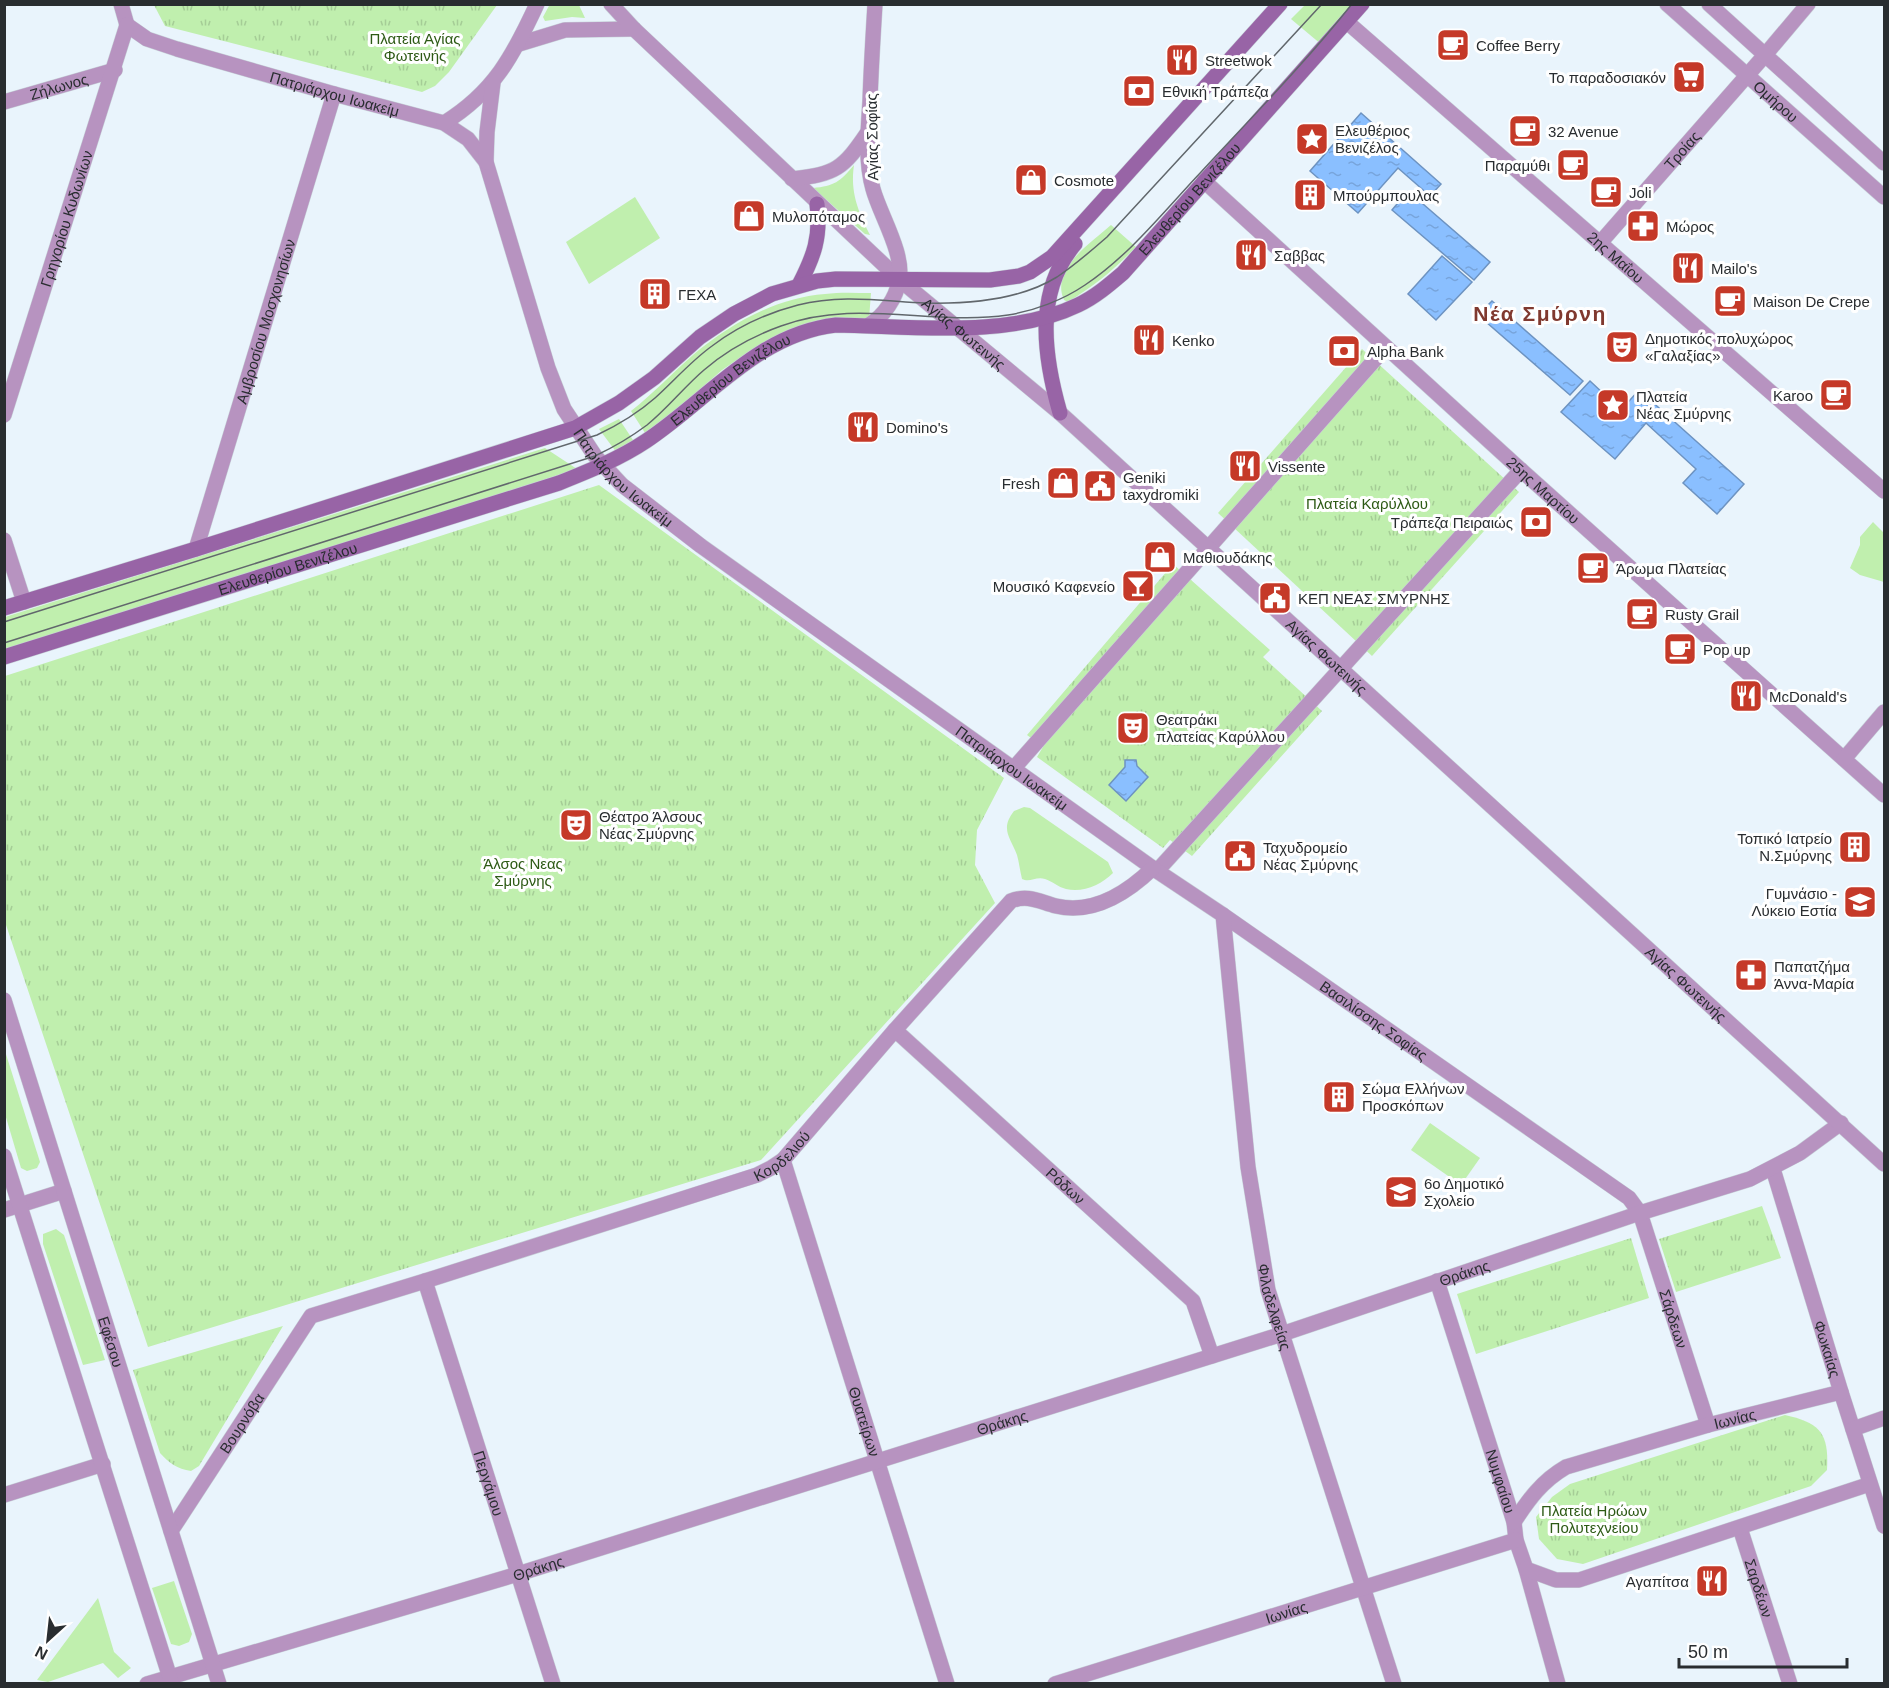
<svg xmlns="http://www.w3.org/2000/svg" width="1889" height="1688" font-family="Helvetica,sans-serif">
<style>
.green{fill:#c0efae}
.park{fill:url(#park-tufts)}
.water{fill:url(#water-ripples);stroke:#6d93c1;stroke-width:1.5}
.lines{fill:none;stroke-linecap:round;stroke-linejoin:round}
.pedestrian-casing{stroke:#c6d0d7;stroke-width:16}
.minor-casing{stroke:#c6d0d7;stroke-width:16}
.tertiary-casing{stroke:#c6d0d7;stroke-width:16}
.secondary-casing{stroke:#c6d0d7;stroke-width:16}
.pedestrian{stroke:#b793c0;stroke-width:15}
.minor{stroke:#b793c0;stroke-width:15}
.tertiary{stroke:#b793c0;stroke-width:15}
.secondary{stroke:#9864a6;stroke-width:15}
.tram{stroke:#61676c;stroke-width:1.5}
.labels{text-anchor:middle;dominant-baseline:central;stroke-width:6;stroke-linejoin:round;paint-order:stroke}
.park-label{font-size:15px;fill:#2d5a15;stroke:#fff}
.poi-label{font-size:15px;fill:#292d30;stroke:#fff;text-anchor:start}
.street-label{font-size:15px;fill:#292d30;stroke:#fff}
.district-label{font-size:21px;font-weight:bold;letter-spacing:1.5px;fill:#80392f;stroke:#fff}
</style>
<defs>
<pattern id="park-tufts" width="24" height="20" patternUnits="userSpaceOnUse" patternTransform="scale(1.5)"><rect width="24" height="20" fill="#c0efae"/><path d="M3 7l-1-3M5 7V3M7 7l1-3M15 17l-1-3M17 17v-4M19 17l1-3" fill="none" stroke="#a5cd96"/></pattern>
<pattern id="water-ripples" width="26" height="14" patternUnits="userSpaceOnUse" patternTransform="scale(1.5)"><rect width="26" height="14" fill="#8abfff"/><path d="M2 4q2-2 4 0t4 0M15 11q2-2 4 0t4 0" fill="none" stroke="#77a4db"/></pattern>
</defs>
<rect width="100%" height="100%" fill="#e9f4fc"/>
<g class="green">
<path d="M550,4L579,5L585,18L572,17L545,21L543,17Z"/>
<path d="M1305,5H1355L1322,45L1291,19Z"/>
<path d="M854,165C850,192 858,211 870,235L865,234L813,188C834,186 840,182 854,165Z"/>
<path d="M635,197L660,238L589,284L566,242Z"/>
<path d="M1111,225L1136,247C1115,269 1094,286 1068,302L1064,300C1050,269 1091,243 1111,225Z"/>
<path d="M871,293L869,319L750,351L722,370L647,436L631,411C653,394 672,373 693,355C730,324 775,298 825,294C840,292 856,293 871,293Z"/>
<path d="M619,419L635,443L617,453L599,429Z"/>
<path d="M545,448L577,469L5,653V617Z"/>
<path d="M1873,522L1884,533V582L1860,575L1850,568L1860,545V537Z"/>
<path d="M1024,807L1030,808L1108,862L1113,873C1101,885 1083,893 1066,889C1058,887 1052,881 1045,879C1036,876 1030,883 1022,879C1020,871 1019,862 1017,855C1010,837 1000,829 1014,811Z"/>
<path d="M5,1051L40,1162L37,1168L27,1171L21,1168L5,1114Z"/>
<path d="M1430,1123L1480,1158L1461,1185L1411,1150Z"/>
<path d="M56,1229L64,1235L105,1360L83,1365L43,1244V1234Z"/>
<path d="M174,1581L192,1634L189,1642L179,1646L171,1644L152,1588Z"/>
<path d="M98,1598L114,1652L131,1668L118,1678L103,1663L48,1682L37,1680Z"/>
</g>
<g class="park">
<path d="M154,5H497L449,72L435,86L422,92L165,26Z"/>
<path d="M1362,349L1519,492L1372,656L1218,513Z"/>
<path d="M599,485L1004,778L977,830L975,865L995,903L761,1160L148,1347L5,922V676Z"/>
<path d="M1173,564L1270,650L1263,657L1322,711L1192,856L1170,840L1163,848L1037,757L1043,747L1027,735Z"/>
<path d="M1762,1206L1781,1258L1676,1292L1659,1239Z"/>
<path d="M1631,1238L1649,1298L1476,1354L1457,1294Z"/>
<path d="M283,1326L199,1466L191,1471C177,1469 169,1463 160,1453L133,1370Z"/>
<path d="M1785,1415C1821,1423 1829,1434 1827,1470L1811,1486L1583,1564L1557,1559L1539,1539L1536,1517L1552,1497L1570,1484Z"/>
</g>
<g class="water">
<path d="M1361,113L1441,184L1430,196L1398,168L1358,213L1310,171Z"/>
<path d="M1408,191L1490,262L1474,280L1392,210Z"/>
<path d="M1442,256L1472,282L1436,320L1408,294Z"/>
<path d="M1492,301L1583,381L1570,395L1478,315Z"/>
<path d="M1590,381L1621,410L1639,390L1744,484L1717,514L1683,483L1696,469L1646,423L1615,459L1561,412Z"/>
<path d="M1125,760H1136L1137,766L1148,777L1126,801L1109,785L1125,767Z"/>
</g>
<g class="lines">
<g class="pedestrian-casing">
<g id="pedestrian">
<path id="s1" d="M1347,22L1884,491"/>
<path id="s2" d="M1204,181L1521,470L1884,795"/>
<path id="s3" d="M1600,243L1765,55"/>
<path d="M1844,759L1884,712"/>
<path d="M1013,769L1386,347"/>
<path d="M1157,871L1521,470"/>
<path id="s4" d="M1223,915L1629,1198L1640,1213"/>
</g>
</g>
<g class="minor-casing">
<g id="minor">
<path d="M121,4L127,25"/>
<path id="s5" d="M127,25L147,39L177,49L334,94L444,123L468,139L486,162L548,368L564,409L595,456L622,485L701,546L1157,871L1223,915L1248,1167L1268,1290L1394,1684"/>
<path d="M519,44L565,30L634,29"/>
<path d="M1765,55L1808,4"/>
<path id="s6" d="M4,102L115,70"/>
<path d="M444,123C494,92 513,56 537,4"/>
<path d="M486,162L487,132L493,83"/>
<path id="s7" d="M4,415L127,25"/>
<path d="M4,540L24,602"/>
<path id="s8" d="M196,549L334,94"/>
<path id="s9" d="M895,1030L1193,1301L1212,1356"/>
<path id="s10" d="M783,1160L947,1684"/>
<path id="s11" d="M1773,1169L1841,1392L1884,1526"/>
<path d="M4,1210L64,1191"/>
<path id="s12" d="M1640,1213L1708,1425"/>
<path id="s13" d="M425,1281L553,1684"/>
<path id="s14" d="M1437,1281L1514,1522L1516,1540L1526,1569L1558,1684"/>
<path d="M1853,1429L1884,1418"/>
<path d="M4,1495L103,1464"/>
<path id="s15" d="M1514,1522C1529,1499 1542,1481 1566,1467L1708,1425L1841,1392"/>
<path id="s16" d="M1740,1528L1790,1684"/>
<path id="s17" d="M171,1531L311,1316L425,1281L757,1175L771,1168L783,1160L895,1030L1011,901C1028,894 1040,902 1056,906C1094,915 1127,893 1153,868"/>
<path d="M1526,1569L1556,1580H1579L1870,1484"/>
<path id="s18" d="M147,1684L518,1574L1282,1334L1640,1213L1750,1179L1800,1153L1841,1123"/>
<path id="s19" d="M1055,1684L1516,1540"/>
</g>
</g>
<g class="tertiary-casing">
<g id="tertiary">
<path id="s20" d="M611,4L634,29L900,280L1060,413L1884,1164"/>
<path id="s21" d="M1667,4L1884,197"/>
<path d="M1709,4L1884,163"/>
<path d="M792,179C836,174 843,169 868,132"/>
<path d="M869,325C884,316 896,298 899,281C905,254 880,215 873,189C865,161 868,130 870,101C871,69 873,37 875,4"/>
<path id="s22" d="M4,1000L219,1684"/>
<path d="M4,1156L172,1684"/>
</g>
</g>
<g class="secondary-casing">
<g id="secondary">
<path d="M799,285C814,256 821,237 817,204"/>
<path d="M1060,413C1044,357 1034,292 1075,244"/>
<path d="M4,608L196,549L575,428L619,403L654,378L700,337L734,314L772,294L817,281L836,279L990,280L1019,276L1030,272L1052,257L1280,4"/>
<path id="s23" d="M4,657L559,483C589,471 619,459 646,441C708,400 757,334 836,325C911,326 1008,339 1078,305C1095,297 1109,285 1123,273L1362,4"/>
</g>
</g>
<use href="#pedestrian" class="pedestrian"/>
<use href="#minor" class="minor"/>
<use href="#tertiary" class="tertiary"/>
<use href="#secondary" class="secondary"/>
<g class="tram">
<path d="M4,622L597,435C618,425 638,413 655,398C674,381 691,361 712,346C737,327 767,313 798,305C841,294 882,301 925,303C967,304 1020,300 1057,277C1075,265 1091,251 1107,237L1322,4"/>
<path d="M4,643L595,456C614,447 631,437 647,425C668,408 684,387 704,370C727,350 753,336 781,326C855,298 932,326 1008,315C1034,311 1063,300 1085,285C1130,255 1165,210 1202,171C1253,116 1305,63 1352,4"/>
</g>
</g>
<defs>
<g id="cafe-square" transform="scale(1.725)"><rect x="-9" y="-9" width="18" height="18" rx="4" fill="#c53928" stroke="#fff"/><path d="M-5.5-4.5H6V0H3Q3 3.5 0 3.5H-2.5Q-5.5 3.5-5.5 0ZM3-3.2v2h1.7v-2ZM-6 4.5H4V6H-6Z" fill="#fff"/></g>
<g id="restaurant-square" transform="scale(1.725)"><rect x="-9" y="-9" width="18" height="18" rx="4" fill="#c53928" stroke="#fff"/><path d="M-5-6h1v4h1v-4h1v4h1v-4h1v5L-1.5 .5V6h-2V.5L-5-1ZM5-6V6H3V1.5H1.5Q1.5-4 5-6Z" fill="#fff"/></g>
<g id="supermarket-square" transform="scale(1.725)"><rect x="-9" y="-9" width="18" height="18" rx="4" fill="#c53928" stroke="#fff"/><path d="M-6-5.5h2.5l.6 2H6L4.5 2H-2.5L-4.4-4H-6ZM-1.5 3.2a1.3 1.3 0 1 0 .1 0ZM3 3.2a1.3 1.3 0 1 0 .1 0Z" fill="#fff"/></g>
<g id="bank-square" transform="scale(1.725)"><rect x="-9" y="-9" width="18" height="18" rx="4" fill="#c53928" stroke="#fff"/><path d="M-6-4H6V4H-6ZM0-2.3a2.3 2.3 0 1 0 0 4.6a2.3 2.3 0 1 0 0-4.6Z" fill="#fff"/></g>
<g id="sight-square" transform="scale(1.725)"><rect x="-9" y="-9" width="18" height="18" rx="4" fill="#c53928" stroke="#fff"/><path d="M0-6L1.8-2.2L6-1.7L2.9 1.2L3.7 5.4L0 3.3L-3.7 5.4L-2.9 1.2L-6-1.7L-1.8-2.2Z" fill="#fff"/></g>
<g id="shop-square" transform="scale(1.725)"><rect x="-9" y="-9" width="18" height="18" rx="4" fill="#c53928" stroke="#fff"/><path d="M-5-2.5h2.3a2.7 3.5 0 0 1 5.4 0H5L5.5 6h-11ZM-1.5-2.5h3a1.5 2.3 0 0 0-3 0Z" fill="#fff"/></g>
<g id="building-square" transform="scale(1.725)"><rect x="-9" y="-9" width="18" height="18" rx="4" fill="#c53928" stroke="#fff"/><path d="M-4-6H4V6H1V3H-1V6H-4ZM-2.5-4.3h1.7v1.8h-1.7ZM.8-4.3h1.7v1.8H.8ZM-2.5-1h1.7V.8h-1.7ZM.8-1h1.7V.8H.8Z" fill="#fff"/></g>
<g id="pharmacy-square" transform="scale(1.725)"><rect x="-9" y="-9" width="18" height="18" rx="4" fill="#c53928" stroke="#fff"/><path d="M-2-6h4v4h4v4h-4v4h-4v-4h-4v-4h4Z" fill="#fff"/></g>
<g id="theatre-square" transform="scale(1.725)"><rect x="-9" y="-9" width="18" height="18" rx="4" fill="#c53928" stroke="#fff"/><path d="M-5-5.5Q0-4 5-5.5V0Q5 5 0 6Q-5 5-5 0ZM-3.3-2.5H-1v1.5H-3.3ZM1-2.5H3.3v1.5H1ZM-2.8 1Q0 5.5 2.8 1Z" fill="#fff"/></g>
<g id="civic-square" transform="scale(1.725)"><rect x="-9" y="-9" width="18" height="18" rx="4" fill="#c53928" stroke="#fff"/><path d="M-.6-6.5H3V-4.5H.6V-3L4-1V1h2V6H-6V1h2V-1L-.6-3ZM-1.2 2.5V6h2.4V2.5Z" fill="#fff"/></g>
<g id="bar-square" transform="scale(1.725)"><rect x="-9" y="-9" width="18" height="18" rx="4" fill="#c53928" stroke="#fff"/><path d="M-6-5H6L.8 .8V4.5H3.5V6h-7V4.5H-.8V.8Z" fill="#fff"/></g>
<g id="school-square" transform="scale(1.725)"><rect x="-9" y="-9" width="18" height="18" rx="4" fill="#c53928" stroke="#fff"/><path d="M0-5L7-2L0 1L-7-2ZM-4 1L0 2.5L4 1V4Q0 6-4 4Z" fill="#fff"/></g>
</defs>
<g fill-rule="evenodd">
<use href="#cafe-square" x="1453" y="45"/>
<use href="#restaurant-square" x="1182" y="60"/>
<use href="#supermarket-square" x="1689" y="77"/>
<use href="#bank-square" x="1139" y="91"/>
<use href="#cafe-square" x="1525" y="131"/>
<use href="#sight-square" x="1312" y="139"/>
<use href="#cafe-square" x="1573" y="165"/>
<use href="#shop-square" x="1031" y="180"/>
<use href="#cafe-square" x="1606" y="192"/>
<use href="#building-square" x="1310" y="195"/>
<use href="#shop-square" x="749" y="216"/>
<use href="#pharmacy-square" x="1643" y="226"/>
<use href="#restaurant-square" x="1251" y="255"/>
<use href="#restaurant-square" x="1688" y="268"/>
<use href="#building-square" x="655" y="294"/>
<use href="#cafe-square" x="1730" y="301"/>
<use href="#restaurant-square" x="1149" y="340"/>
<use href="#theatre-square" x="1622" y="347"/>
<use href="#bank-square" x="1344" y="351"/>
<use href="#cafe-square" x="1836" y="395"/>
<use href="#sight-square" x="1613" y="405"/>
<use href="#restaurant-square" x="863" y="427"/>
<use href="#restaurant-square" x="1245" y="466"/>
<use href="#shop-square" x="1063" y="483"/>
<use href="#civic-square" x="1100" y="486"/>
<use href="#bank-square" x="1536" y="522"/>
<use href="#shop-square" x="1160" y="557"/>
<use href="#cafe-square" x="1593" y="568"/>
<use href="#bar-square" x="1138" y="586"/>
<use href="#civic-square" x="1275" y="598"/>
<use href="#cafe-square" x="1642" y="614"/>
<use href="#cafe-square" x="1680" y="649"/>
<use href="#restaurant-square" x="1746" y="696"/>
<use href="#theatre-square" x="1133" y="728"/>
<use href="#theatre-square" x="576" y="825"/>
<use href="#building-square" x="1855" y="847"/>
<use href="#civic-square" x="1240" y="856"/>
<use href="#school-square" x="1860" y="902"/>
<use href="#pharmacy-square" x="1751" y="975"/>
<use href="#building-square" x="1339" y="1097"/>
<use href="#school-square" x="1401" y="1192"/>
<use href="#restaurant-square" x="1712" y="1581"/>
</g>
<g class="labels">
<g class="park-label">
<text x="415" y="38">Πλατεία Αγίας<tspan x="415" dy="17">Φωτεινής</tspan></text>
<text x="1367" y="503">Πλατεία Καρύλλου</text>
<text x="523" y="863">Άλσος Νεας<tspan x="523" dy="17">Σμύρνης</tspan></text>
<text x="1594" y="1510">Πλατεία Ηρώων<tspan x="1594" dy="17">Πολυτεχνείου</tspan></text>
</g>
<g class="poi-label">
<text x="1476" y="45">Coffee Berry</text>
<text x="1205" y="60">Streetwok</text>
<text x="1666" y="77" text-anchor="end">Το παραδοσιακόν</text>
<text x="1162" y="91">Εθνική Τράπεζα</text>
<text x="1335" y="130">Ελευθέριος<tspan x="1335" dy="17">Βενιζέλος</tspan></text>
<text x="1548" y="131">32 Avenue</text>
<text x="1550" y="165" text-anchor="end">Παραμύθι</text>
<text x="1054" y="180">Cosmote</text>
<text x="1629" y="192">Joli</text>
<text x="1333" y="195">Μπούρμπουλας</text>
<text x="772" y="216">Μυλοπόταμος</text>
<text x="1666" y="226">Μώρος</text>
<text x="1274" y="255">Σαββας</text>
<text x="1711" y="268">Mailo's</text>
<text x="678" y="294">ΓΕΧΑ</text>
<text x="1753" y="301">Maison De Crepe</text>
<text x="1645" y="338">Δημοτικός πολυχώρος<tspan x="1645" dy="17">«Γαλαξίας»</tspan></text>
<text x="1172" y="340">Kenko</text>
<text x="1367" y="351">Alpha Bank</text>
<text x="1813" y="395" text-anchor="end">Karoo</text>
<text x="1636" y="396">Πλατεία<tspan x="1636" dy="17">Νέας Σμύρνης</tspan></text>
<text x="886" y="427">Domino's</text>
<text x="1268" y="466">Vissente</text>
<text x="1123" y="477">Geniki<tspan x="1123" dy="17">taxydromiki</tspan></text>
<text x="1040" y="483" text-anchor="end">Fresh</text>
<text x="1513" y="522" text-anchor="end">Τράπεζα Πειραιώς</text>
<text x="1183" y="557">Μαθιουδάκης</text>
<text x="1616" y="568">Άρωμα Πλατείας</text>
<text x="1115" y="586" text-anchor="end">Μουσικό Καφενείο</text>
<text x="1298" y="598">ΚΕΠ ΝΕΑΣ ΣΜΥΡΝΗΣ</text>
<text x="1665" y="614">Rusty Grail</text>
<text x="1703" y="649">Pop up</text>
<text x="1769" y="696">McDonald's</text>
<text x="1156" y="719">Θεατράκι<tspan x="1156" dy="17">πλατείας Καρύλλου</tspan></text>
<text x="599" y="816">Θέατρο Άλσους<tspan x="599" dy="17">Νέας Σμύρνης</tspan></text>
<text x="1832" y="838" text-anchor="end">Τοπικό Ιατρείο<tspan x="1832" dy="17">Ν.Σμύρνης</tspan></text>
<text x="1263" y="847">Ταχυδρομείο<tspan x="1263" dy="17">Νέας Σμύρνης</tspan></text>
<text x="1837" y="893" text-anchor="end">Γυμνάσιο -<tspan x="1837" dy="17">Λύκειο Εστία</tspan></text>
<text x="1774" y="966">Παπατζήμα<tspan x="1774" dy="17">Άννα-Μαρία</tspan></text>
<text x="1362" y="1088">Σώμα Ελλήνων<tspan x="1362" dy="17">Προσκόπων</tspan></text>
<text x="1424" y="1183">6ο Δημοτικό<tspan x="1424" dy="17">Σχολείο</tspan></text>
<text x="1689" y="1581" text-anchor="end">Αγαπίτσα</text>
</g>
<g class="street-label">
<text stroke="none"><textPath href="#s6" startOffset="57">Ζήλωνος</textPath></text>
<text stroke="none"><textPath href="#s5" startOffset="220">Πατριάρχου Ιωακείμ</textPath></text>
<text stroke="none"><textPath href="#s21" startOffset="146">Ομήρου</textPath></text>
<text transform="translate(872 137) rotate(-91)">Αγίας Σοφίας</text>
<text stroke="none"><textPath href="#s3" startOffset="124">Τροίας</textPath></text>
<text stroke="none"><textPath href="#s23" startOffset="1304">Ελευθερίου Βενιζέλου</textPath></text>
<text stroke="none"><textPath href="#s7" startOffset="206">Γρηγορίου Κυδωνίων</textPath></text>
<text stroke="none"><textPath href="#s1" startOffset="357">2ης Μαΐου</textPath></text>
<text stroke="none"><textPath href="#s8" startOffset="238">Αμβροσίου Μοσχονησίων</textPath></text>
<text stroke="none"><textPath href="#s20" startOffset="483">Αγίας Φωτεινής</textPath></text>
<text stroke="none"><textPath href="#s23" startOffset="783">Ελευθερίου Βενιζέλου</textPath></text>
<text stroke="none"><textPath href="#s5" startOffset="742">Πατριάρχου Ιωακείμ</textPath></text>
<text stroke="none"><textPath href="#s2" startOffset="459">25ης Μαρτίου</textPath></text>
<text stroke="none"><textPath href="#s23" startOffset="297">Ελευθερίου Βενιζέλου</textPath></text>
<text stroke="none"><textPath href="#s20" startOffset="969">Αγίας Φωτεινής</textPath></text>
<text stroke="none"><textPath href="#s5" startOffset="1228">Πατριάρχου Ιωακείμ</textPath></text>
<text stroke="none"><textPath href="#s20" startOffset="1455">Αγίας Φωτεινής</textPath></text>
<text stroke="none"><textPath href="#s4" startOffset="184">Βασιλίσσης Σοφίας</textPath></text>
<text stroke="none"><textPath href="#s17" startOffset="756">Κορδελιού</textPath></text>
<text stroke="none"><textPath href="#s9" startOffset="231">Ρόδων</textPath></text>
<text stroke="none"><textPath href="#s18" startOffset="1380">Θράκης</textPath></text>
<text stroke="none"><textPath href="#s5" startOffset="1881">Φιλαδελφείας</textPath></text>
<text stroke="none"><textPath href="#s12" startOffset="111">Σάρδεων</textPath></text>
<text stroke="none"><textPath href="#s22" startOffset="358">Εφέσου</textPath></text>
<text stroke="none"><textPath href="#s11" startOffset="188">Φωκαίας</textPath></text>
<text stroke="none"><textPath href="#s15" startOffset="252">Ιωνίας</textPath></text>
<text stroke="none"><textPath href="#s18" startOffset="894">Θράκης</textPath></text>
<text stroke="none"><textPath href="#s10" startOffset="274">Θυατείρων</textPath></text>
<text stroke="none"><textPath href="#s17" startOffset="129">Βουρνόβα</textPath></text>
<text stroke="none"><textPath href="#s13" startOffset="212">Περγάμου</textPath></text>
<text stroke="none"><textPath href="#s14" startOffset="210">Νυμφαίου</textPath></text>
<text stroke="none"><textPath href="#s18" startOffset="408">Θράκης</textPath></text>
<text stroke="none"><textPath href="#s16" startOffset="63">Σαρδέων</textPath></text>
<text stroke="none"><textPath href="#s19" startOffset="242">Ιωνίας</textPath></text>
</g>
<g class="district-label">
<text x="1540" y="313">Νέα Σμύρνη</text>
</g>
</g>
<rect width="1889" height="1688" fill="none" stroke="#292d30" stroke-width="12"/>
<g transform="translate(48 1640) rotate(207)" stroke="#ffffff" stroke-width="4.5" paint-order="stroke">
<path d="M0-4.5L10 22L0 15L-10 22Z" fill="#292d30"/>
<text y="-9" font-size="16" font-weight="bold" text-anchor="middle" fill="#292d30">N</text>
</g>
<path d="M1679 1658v9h168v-9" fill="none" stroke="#292d30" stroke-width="3"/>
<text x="1688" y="1658" font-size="18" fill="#292d30" stroke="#ffffff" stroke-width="4.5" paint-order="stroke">50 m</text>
</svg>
